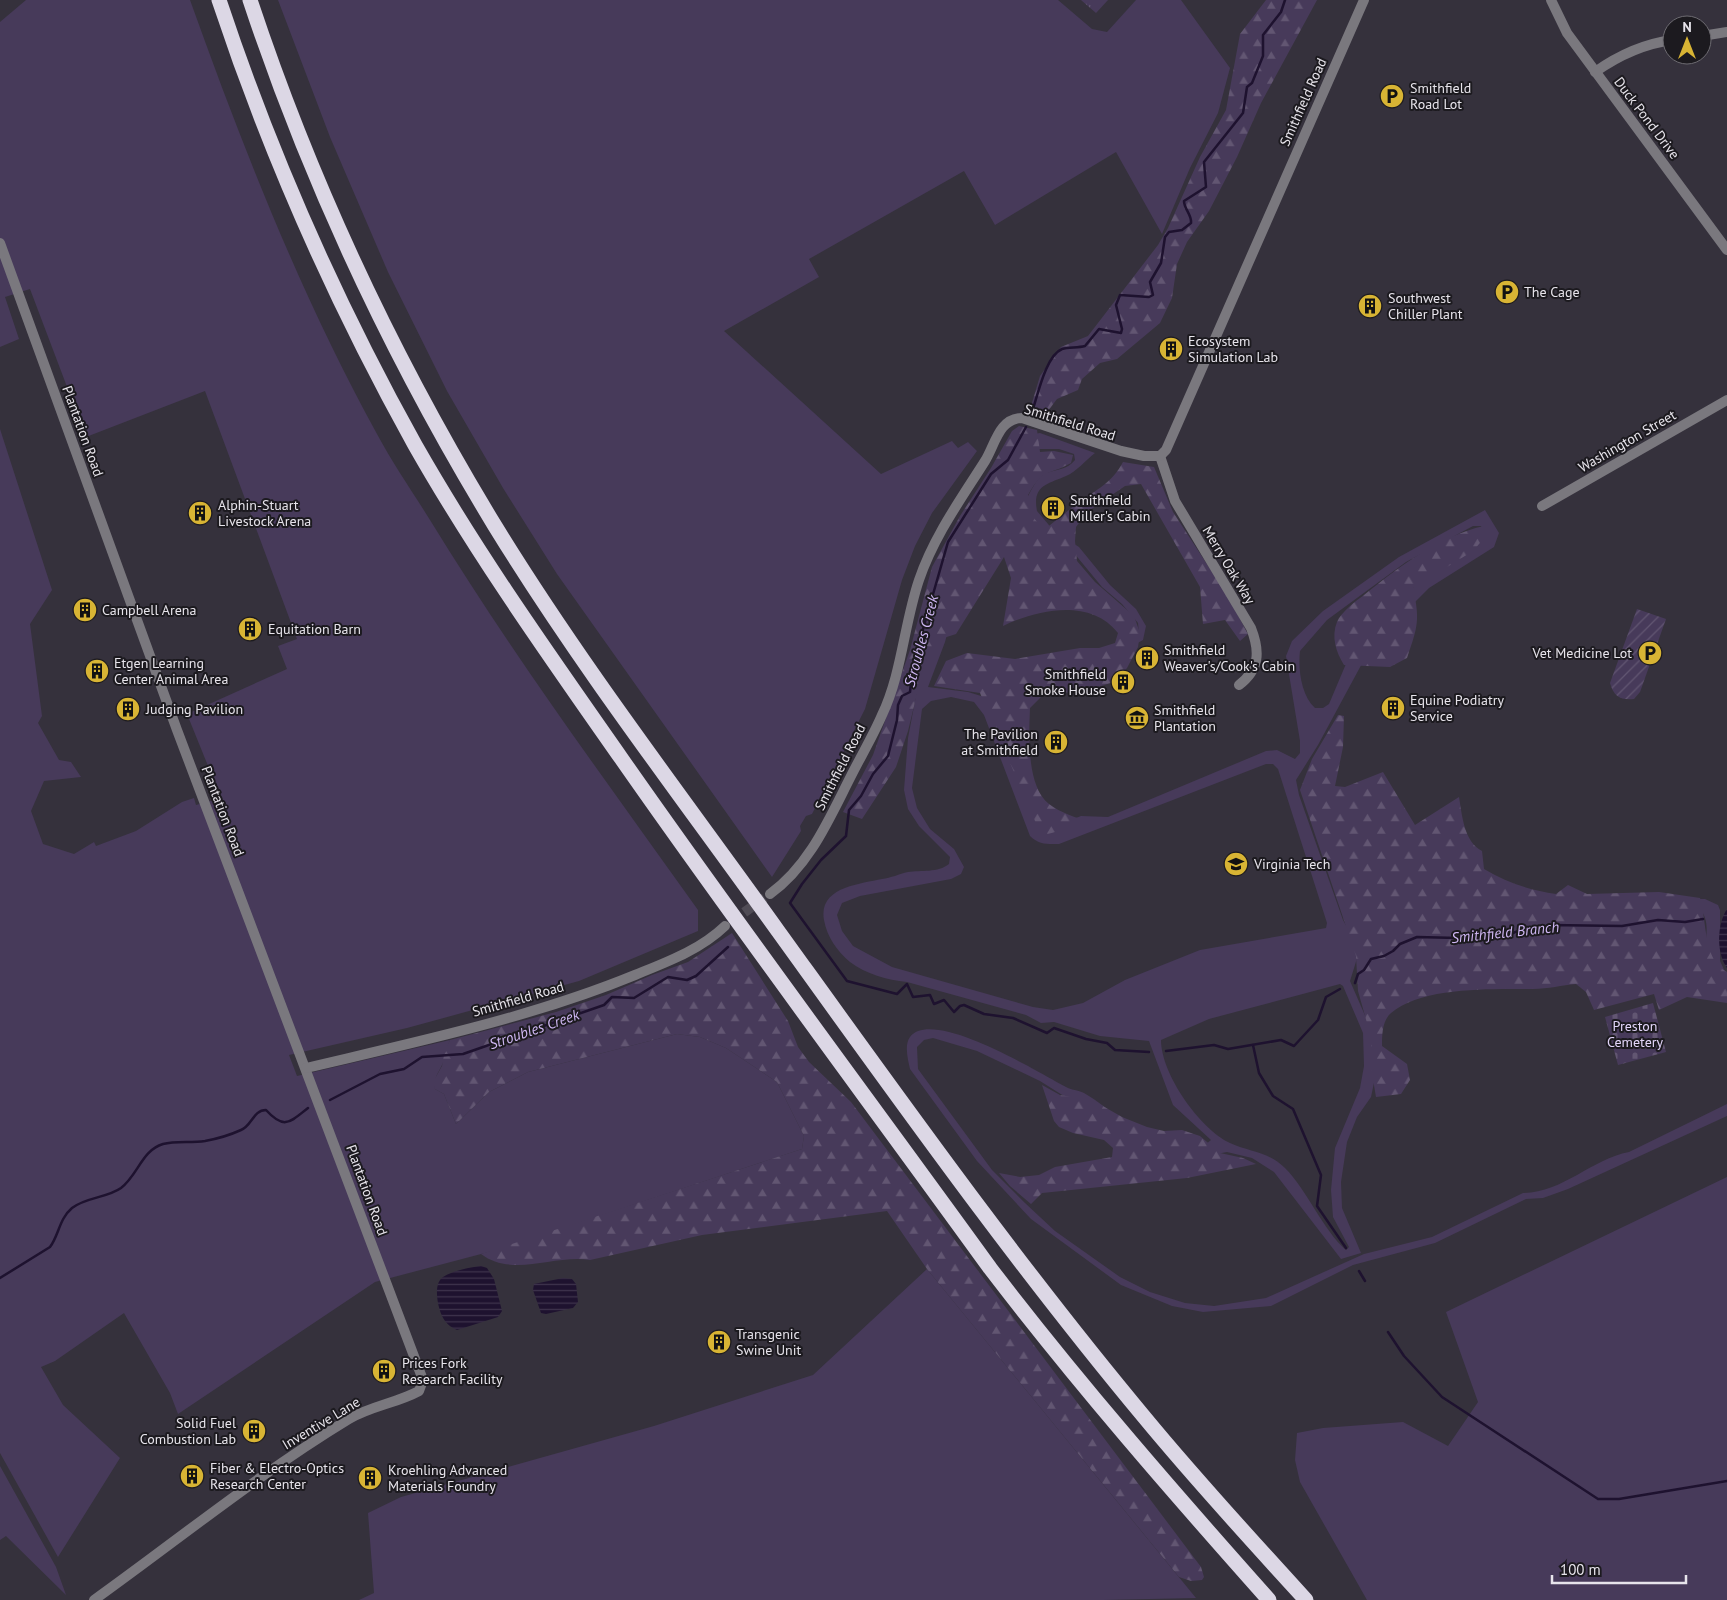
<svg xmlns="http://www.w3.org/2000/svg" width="1727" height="1600" font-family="'PT Sans',sans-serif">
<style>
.grass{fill:#473a5a;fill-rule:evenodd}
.forest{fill:url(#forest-firs)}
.cemetery{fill:url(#cemetery-stones)}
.park{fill:url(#park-tufts)}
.garden{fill:url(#garden-furrows)}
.water{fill:url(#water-rules)}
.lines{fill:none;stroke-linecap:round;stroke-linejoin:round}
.stream{stroke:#1e122f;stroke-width:2.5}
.minor-tunnel{stroke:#504c56;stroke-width:10;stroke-dasharray:10 5;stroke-linecap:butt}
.minor{stroke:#7a787e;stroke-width:10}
.tertiary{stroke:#7a787e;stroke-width:10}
.motorway{stroke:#dcd7e5;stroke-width:15}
.labels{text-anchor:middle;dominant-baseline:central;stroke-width:4;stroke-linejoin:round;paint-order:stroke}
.poi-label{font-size:14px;fill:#e7e4eb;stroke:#1c1a1f;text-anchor:start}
.street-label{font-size:14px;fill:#e7e4eb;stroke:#1c1a1f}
.park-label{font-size:14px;fill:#e2d5f9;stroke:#1c1a1f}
.water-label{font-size:15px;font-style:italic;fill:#d0b8f4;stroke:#1c1a1f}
</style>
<defs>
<pattern id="forest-firs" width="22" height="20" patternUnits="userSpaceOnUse" patternTransform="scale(1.25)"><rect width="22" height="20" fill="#473a5a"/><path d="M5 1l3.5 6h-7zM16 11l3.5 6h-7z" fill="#625672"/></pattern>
<pattern id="cemetery-stones" width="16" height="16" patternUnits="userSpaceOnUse" patternTransform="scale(1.25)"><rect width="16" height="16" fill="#473a5a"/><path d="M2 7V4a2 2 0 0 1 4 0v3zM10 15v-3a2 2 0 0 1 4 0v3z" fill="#625672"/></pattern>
<pattern id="park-tufts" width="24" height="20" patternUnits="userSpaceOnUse" patternTransform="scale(1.25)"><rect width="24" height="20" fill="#473a5a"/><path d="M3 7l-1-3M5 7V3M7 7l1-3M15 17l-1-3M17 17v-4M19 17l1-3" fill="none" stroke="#625672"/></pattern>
<pattern id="garden-furrows" width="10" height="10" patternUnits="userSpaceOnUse" patternTransform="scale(1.25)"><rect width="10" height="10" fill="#473a5a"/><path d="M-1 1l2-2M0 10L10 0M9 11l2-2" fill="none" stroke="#625672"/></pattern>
<pattern id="water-rules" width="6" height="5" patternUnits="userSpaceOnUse" patternTransform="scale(1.25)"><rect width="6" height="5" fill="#1e122f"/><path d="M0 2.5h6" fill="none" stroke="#3f344d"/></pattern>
</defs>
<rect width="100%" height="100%" fill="#35313c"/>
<g class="grass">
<path d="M26,0H190C243,148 301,296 377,434C393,464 412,491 430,520C512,654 606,781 698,910V931L579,981L407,1028L289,1055L297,1076L450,1040C446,1049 446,1058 441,1067C436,1077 435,1076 435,1089L444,1094L456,1124L489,1092L528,1072L677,1034L700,1037L726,1048L777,1082L804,1136L802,1149L500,1249L375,1282L178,1414L170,1393L124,1313L55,1361L41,1367L63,1405L120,1458L58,1557L0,1453V429L52,590L30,624L42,716L38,723L59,760L71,762L81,777L44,781L31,811L43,844L74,854L94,842L96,846L136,831L182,802L194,798L196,805L221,798L187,714L287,669L278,646L297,639L205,391L86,437L30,289L5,297L19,339L0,347V22Z"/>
<path d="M278,0H1058L1092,29L1107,32L1136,0H1181L1230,68L1218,113L1190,168L1162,234L1116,152L995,225L964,171L809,259L819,277L724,331L881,474L952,441L958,448L968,442L977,451L932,513L915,546L902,580L865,709L812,814L806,816L800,826L801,831L772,877L557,574L503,488L447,391L388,272L330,137Z"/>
<path d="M1040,433L1095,453C1086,460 1076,472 1066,476C1048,484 1032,485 1037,511L1054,531L1079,547L1110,585L1136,609L1146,626L1143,640L1103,662L994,708L991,712L1041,826L1047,829L1081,816L1108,817L1266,751L1277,750L1295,759L1300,753V741L1286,656L1292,641L1323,611L1399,557L1485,510L1499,533L1494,547L1429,588L1372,645L1318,745L1296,780L1299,795L1343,920L1354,940H1359L1402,926L1446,914L1488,910L1566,907L1651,898L1705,899L1718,905L1720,910V961L1727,976V989C1718,980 1710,967 1707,955C1703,935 1713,924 1698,906L1690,905L1467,921L1421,930L1365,947L1359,952L1350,981L1374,1036L1375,1078L1371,1097L1357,1117L1347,1142L1341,1182L1342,1208L1361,1253L1341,1259L1274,1172L1252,1158L1227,1152L1180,1161L1155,1160L1121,1132L1040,1081L977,1051L933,1038L924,1040L917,1047L918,1069L992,1170L1025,1203L1055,1231L1120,1277L1150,1292L1185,1303L1214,1306L1266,1298L1364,1254L1432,1237L1523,1193C1562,1193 1592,1159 1629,1152L1727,1104V1116L1568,1189L1543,1198L1526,1199L1435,1243L1353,1265L1271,1306L1203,1312L1172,1306L1121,1285L1031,1219L977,1161L910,1069C908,1060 904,1045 910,1037C933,1007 1041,1074 1066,1087C1071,1090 1078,1090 1084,1093C1098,1101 1114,1114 1126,1124C1136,1132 1143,1144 1154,1150C1169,1158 1200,1151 1211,1140L1173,1105L1149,1041L1100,1036L1054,1022L1041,1023L1026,1015L907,982C887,980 866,974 850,962C837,951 827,937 824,920C818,887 860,884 882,879C891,878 899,874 908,872C921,870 938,873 949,864L950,857L919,826L908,809L904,790L908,738L919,680L942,616L961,551L1003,486L1022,451L1028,435ZM1038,449H1059L1074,454L1075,460C1067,470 1057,469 1046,473C1037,477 1032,489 1027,498L1033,520L1050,537L1069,547L1102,587L1122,604L1138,623L1139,634L1135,639L1022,690L991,699L968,692L928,687L945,642L965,567L985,526L1033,451ZM1473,526H1481L1483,531L1475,547L1417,584L1382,616L1351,652L1329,704L1323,708H1315C1301,695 1298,669 1300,651L1327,620L1406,562ZM951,697L974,702L984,715L1030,836C1039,845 1047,844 1059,844L1266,764H1273L1278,769L1327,923L1326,928L1200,950L1125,980L1083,1003L1053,1010L1033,1007L892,967L853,946L842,931L837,915L842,903L860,896L951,879L961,874L964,867L954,849L930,829L917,808L912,788L922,709L931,701ZM1340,984L1343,986L1363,1033L1364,1066L1360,1088L1335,1148L1331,1190L1333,1217L1349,1247L1346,1250C1323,1230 1307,1190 1285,1168C1268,1151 1249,1152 1230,1143C1200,1129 1161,1074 1161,1040L1209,1019Z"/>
<path d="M1727,1177V1600H1367L1300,1482L1295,1460L1297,1433L1323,1428L1403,1422L1448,1446L1478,1402L1446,1312Z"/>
<path d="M927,1269L1196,1598L1104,1600H359L374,1593L368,1513L401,1497L654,1426L813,1375Z"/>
<path d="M0,1466L56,1567L66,1595L6,1536L0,1540Z"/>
</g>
<g class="forest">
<path d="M1266,0H1317L1261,103L1237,157L1209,211L1187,242L1177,264L1172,298L1160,323L1117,359L1100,363L1082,379L1078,390L1057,399L1042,419L1028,416L1040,376L1061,347L1088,336L1158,245L1168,228L1200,157L1226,110L1240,34Z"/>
<path d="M1019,426L1037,430L1040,452L1054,451L1073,455L1071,463C1046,477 1045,466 1028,495L1033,517L1044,530C1055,521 1066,512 1078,503C1096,490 1112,483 1123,462L1154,467L1173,512L1227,595L1248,634L1240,641L1225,620L1203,624L1200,587L1141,484L1125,486L1087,512L1076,527L1075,541L1077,561L1095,582L1134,616L1140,633L1138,647L1127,668L1114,682L1081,692L1045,693L1030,708C1029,734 1026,786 1049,804C1061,813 1075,817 1088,822L1045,835L1038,828L980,693L934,686L946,661L967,653L1015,659L1080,648H1099L1115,643L1118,633C1091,598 1038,609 1003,626L1011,578L1004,557L956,634L934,641L922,673L908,731L896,767L862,819L843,812L873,755L910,650L932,567L960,516L991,468L1012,431Z"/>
<path d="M1484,526L1485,537L1473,551L1413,588C1420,620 1418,626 1407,658L1390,667L1344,665C1336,652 1331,637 1337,622C1341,612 1356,601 1364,595C1399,567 1439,536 1484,526Z"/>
<path d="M1338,715L1344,716L1343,747L1335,786L1345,787L1383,772L1415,825L1459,797C1462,815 1464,842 1482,851L1484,869C1507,883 1530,890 1556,894L1568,885L1587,894L1659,892L1700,898C1707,920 1703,961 1727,972V1003L1687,997L1659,1010L1654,994L1594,1010L1586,992L1576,984C1562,985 1548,989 1533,989C1495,989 1422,986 1391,1013C1382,1021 1382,1035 1382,1046L1407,1064L1410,1080L1401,1094L1376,1097L1372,1073L1371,1037L1358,991L1356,956L1300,790L1312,759Z"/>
<path d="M732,933L788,1021L798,1047L809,1062L851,1102L1201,1567L1204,1577L1202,1580L1191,1581L1179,1577L927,1269L887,1211L702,1235L590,1260C555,1254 513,1278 481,1254L802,1149L804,1136L777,1082L726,1048L700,1037L677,1034L528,1072L489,1092L456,1124L444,1094L435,1089L433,1082L442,1066L445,1050L450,1040L556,1012L606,995L652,975L688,962Z"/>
<path d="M1042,1085L1060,1095L1094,1101L1122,1117L1147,1127L1164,1131L1182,1130L1200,1136L1220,1153L1243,1158L1256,1164L1187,1178L1042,1193L1031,1204L1010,1186L999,1173L1020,1177L1039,1175L1055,1167L1112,1157L1113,1148L1104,1140L1073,1133L1059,1127L1054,1121Z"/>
</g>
<path class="cemetery" d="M1653,1003L1666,1052L1618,1065L1605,1017Z"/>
<path class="park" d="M1081,0H1108L1096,13Z"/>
<path class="garden" d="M1637,609L1666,619L1640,692L1634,699C1620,700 1614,697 1610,683Z"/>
<g class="water">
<path d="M1727,909V968C1716,953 1717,924 1727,909Z"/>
<path d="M481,1266L487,1268L494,1279L502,1311L498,1317L457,1330C452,1328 448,1325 445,1321C438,1312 432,1284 443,1277C454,1270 468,1268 481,1266Z"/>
<path d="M563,1278L572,1279L576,1284L578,1302L573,1308L546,1314L541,1313L533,1290L534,1284Z"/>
</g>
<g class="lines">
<g class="stream">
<path d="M1031,415C1037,399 1045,356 1062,349C1069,347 1078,348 1085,346L1099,329L1121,333L1122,329L1116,305L1120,295L1149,297L1153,295L1150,282L1161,263L1165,237L1169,232L1182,230L1191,223C1192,215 1184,209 1184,201L1206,187L1204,162L1243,113L1247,87L1252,83L1263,56V35L1281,12L1285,0"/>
<path d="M1026,427L1008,460L991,474L948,542L913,664L910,692L902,696L898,705L897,720L888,756L873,774L861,796L849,810L846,836L821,860L802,884L790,903L847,981L897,994L907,984L913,997L930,995L934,1004L944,1000L954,1012L960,1006L964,1005L984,1014L1013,1018L1047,1033L1054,1028L1086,1039L1107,1043L1115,1050L1149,1052"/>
<path d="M1355,983L1358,974L1364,970L1371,959L1384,956L1393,951L1400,944L1417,937L1458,938L1513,933L1521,930H1534L1550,925L1622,926L1658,920L1685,922L1703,919"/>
<path d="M1253,1045L1259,1073L1273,1096L1293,1109L1321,1175L1317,1206L1346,1248"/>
<path d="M1166,1051L1214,1045L1228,1049L1281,1040L1294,1046L1318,1020L1326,997L1340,989"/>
<path d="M330,1100L380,1074L404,1069L422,1057L463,1054L604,1005L612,997L634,998L668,977L687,980L696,976L728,947"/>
<path d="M1359,1271L1365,1281"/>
<path d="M0,1278L50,1247C59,1235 59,1219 72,1208C86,1197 107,1198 121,1188C138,1175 142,1150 163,1144C176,1141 191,1143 205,1141C216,1139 230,1135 241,1130C252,1126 253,1110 266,1110C285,1131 291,1121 308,1108"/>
<path d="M1388,1332L1404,1356L1442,1397L1598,1499H1619L1727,1481"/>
</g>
<path class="minor-tunnel" d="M732,921L770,894"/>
<g class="minor">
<path d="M1702,36L1727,32"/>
<path d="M1595,72C1619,55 1643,44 1672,40"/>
<path d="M0,243L177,730L423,1380L419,1391C397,1403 371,1406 349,1419C260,1473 179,1539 94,1600"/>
<path d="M1160,456L1175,501L1251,628C1260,651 1260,669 1239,685"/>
<path d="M1542,506L1727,400"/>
<path d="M770,894C810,865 829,819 851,776C861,756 873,736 882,715C902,673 904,624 919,580C934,536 961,499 985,461C995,445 999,418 1022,418L1121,451L1144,456H1160L1166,450L1364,0"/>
<path d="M306,1068C416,1042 530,1018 635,975C667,962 700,950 725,926"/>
</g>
<path class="tertiary" d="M1551,0L1567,33L1727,250"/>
<g class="motorway">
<path d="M219,0C270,154 336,303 415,445C477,554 549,655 621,758C741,930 867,1098 990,1268C1078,1383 1173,1492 1269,1600"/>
<path d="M250,0C311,184 394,360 495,526C581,666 682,797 778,931C897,1096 1015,1262 1145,1418C1197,1481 1251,1540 1306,1600"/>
</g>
</g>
<defs>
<g id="parking-disc" transform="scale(1.25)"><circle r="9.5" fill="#d8b434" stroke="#1c1a1f"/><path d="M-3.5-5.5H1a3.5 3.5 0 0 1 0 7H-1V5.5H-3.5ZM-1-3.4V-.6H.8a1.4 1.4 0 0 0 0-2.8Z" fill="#111"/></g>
<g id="building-disc" transform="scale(1.25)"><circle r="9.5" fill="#d8b434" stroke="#1c1a1f"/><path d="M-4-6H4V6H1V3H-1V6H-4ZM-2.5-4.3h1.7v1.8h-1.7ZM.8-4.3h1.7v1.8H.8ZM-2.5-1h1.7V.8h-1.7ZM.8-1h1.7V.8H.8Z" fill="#111"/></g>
<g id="museum-disc" transform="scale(1.25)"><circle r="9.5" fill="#d8b434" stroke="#1c1a1f"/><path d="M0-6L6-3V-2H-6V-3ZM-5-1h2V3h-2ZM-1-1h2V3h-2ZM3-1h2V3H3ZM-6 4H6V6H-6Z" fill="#111"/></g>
<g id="university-disc" transform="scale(1.25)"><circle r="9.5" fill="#d8b434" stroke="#1c1a1f"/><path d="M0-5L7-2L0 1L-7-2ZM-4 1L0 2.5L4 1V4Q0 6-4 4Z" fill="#111"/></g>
</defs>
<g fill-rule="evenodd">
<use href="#parking-disc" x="1392" y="96"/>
<use href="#parking-disc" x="1507" y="292"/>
<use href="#building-disc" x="1370" y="306"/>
<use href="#building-disc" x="1171" y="349"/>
<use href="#building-disc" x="1053" y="508"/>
<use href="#building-disc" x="200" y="513"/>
<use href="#building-disc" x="85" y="610"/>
<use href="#building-disc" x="250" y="629"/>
<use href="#parking-disc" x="1650" y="653"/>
<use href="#building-disc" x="1147" y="658"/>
<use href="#building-disc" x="97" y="671"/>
<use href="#building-disc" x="1123" y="682"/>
<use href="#building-disc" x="1393" y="708"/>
<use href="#building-disc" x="128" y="709"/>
<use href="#museum-disc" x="1137" y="718"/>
<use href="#building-disc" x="1056" y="742"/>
<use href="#university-disc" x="1236" y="864"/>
<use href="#building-disc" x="719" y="1342"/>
<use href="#building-disc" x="384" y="1371"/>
<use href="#building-disc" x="254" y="1431"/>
<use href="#building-disc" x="192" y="1476"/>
<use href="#building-disc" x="370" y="1478"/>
</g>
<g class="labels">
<g class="poi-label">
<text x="1410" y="88">Smithfield<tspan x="1410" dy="16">Road Lot</tspan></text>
<text x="1524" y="292">The Cage</text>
<text x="1388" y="298">Southwest<tspan x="1388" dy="16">Chiller Plant</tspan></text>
<text x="1188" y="341">Ecosystem<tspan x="1188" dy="16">Simulation Lab</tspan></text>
<text x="1070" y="500">Smithfield<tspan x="1070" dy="16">Miller's Cabin</tspan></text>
<text x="218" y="505">Alphin-Stuart<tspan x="218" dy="16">Livestock Arena</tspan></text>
<text x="102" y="610">Campbell Arena</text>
<text x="268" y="629">Equitation Barn</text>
<text x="1164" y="650">Smithfield<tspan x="1164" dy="16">Weaver's/Cook's Cabin</tspan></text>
<text x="1632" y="653" text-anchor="end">Vet Medicine Lot</text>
<text x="114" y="663">Etgen Learning<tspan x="114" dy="16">Center Animal Area</tspan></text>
<text x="1106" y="674" text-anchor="end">Smithfield<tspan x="1106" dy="16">Smoke House</tspan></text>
<text x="1410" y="700">Equine Podiatry<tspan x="1410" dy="16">Service</tspan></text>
<text x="146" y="709">Judging Pavilion</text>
<text x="1154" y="710">Smithfield<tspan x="1154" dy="16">Plantation</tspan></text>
<text x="1038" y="734" text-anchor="end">The Pavilion<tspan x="1038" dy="16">at Smithfield</tspan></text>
<text x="1254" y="864">Virginia Tech</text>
<text x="736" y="1334">Transgenic<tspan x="736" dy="16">Swine Unit</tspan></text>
<text x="402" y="1363">Prices Fork<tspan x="402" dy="16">Research Facility</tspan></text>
<text x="236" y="1423" text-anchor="end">Solid Fuel<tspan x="236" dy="16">Combustion Lab</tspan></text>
<text x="210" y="1468">Fiber &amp; Electro-Optics<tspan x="210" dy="16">Research Center</tspan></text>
<text x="388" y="1470">Kroehling Advanced<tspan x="388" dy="16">Materials Foundry</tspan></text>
</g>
<g class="street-label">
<text transform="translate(1303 102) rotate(-66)">Smithfield Road</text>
<text transform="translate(1647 118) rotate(53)">Duck Pond Drive</text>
<text transform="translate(1070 422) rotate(17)">Smithfield Road</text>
<text transform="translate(83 431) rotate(70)">Plantation Road</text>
<text transform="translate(1627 441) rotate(-30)">Washington Street</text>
<text transform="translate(1229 565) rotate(59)">Merry Oak Way</text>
<text transform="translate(840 767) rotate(-63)">Smithfield Road</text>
<text transform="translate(223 811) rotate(69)">Plantation Road</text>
<text transform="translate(518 999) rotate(-16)">Smithfield Road</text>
<text transform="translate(367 1190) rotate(70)">Plantation Road</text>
<text transform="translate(321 1423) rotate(-31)">Inventive Lane</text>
</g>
<g class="park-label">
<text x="1635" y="1026">Preston<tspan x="1635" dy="16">Cemetery</tspan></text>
</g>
<g class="water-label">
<text transform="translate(921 641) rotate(-75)">Stroubles Creek</text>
<text transform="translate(1505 932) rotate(-6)">Smithfield Branch</text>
<text transform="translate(534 1029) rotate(-19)">Stroubles Creek</text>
</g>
</g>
<g transform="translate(1687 40)"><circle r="24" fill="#1c1a1f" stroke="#6d6b71"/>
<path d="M0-4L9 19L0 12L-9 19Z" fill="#d8b434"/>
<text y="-8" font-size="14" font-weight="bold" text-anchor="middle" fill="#e7e4eb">N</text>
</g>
<path d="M1552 1575v8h134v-8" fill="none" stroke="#e7e4eb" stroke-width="2.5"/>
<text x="1560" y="1575" font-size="15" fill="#e7e4eb" stroke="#1c1a1f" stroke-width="4" paint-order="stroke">100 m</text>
</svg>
